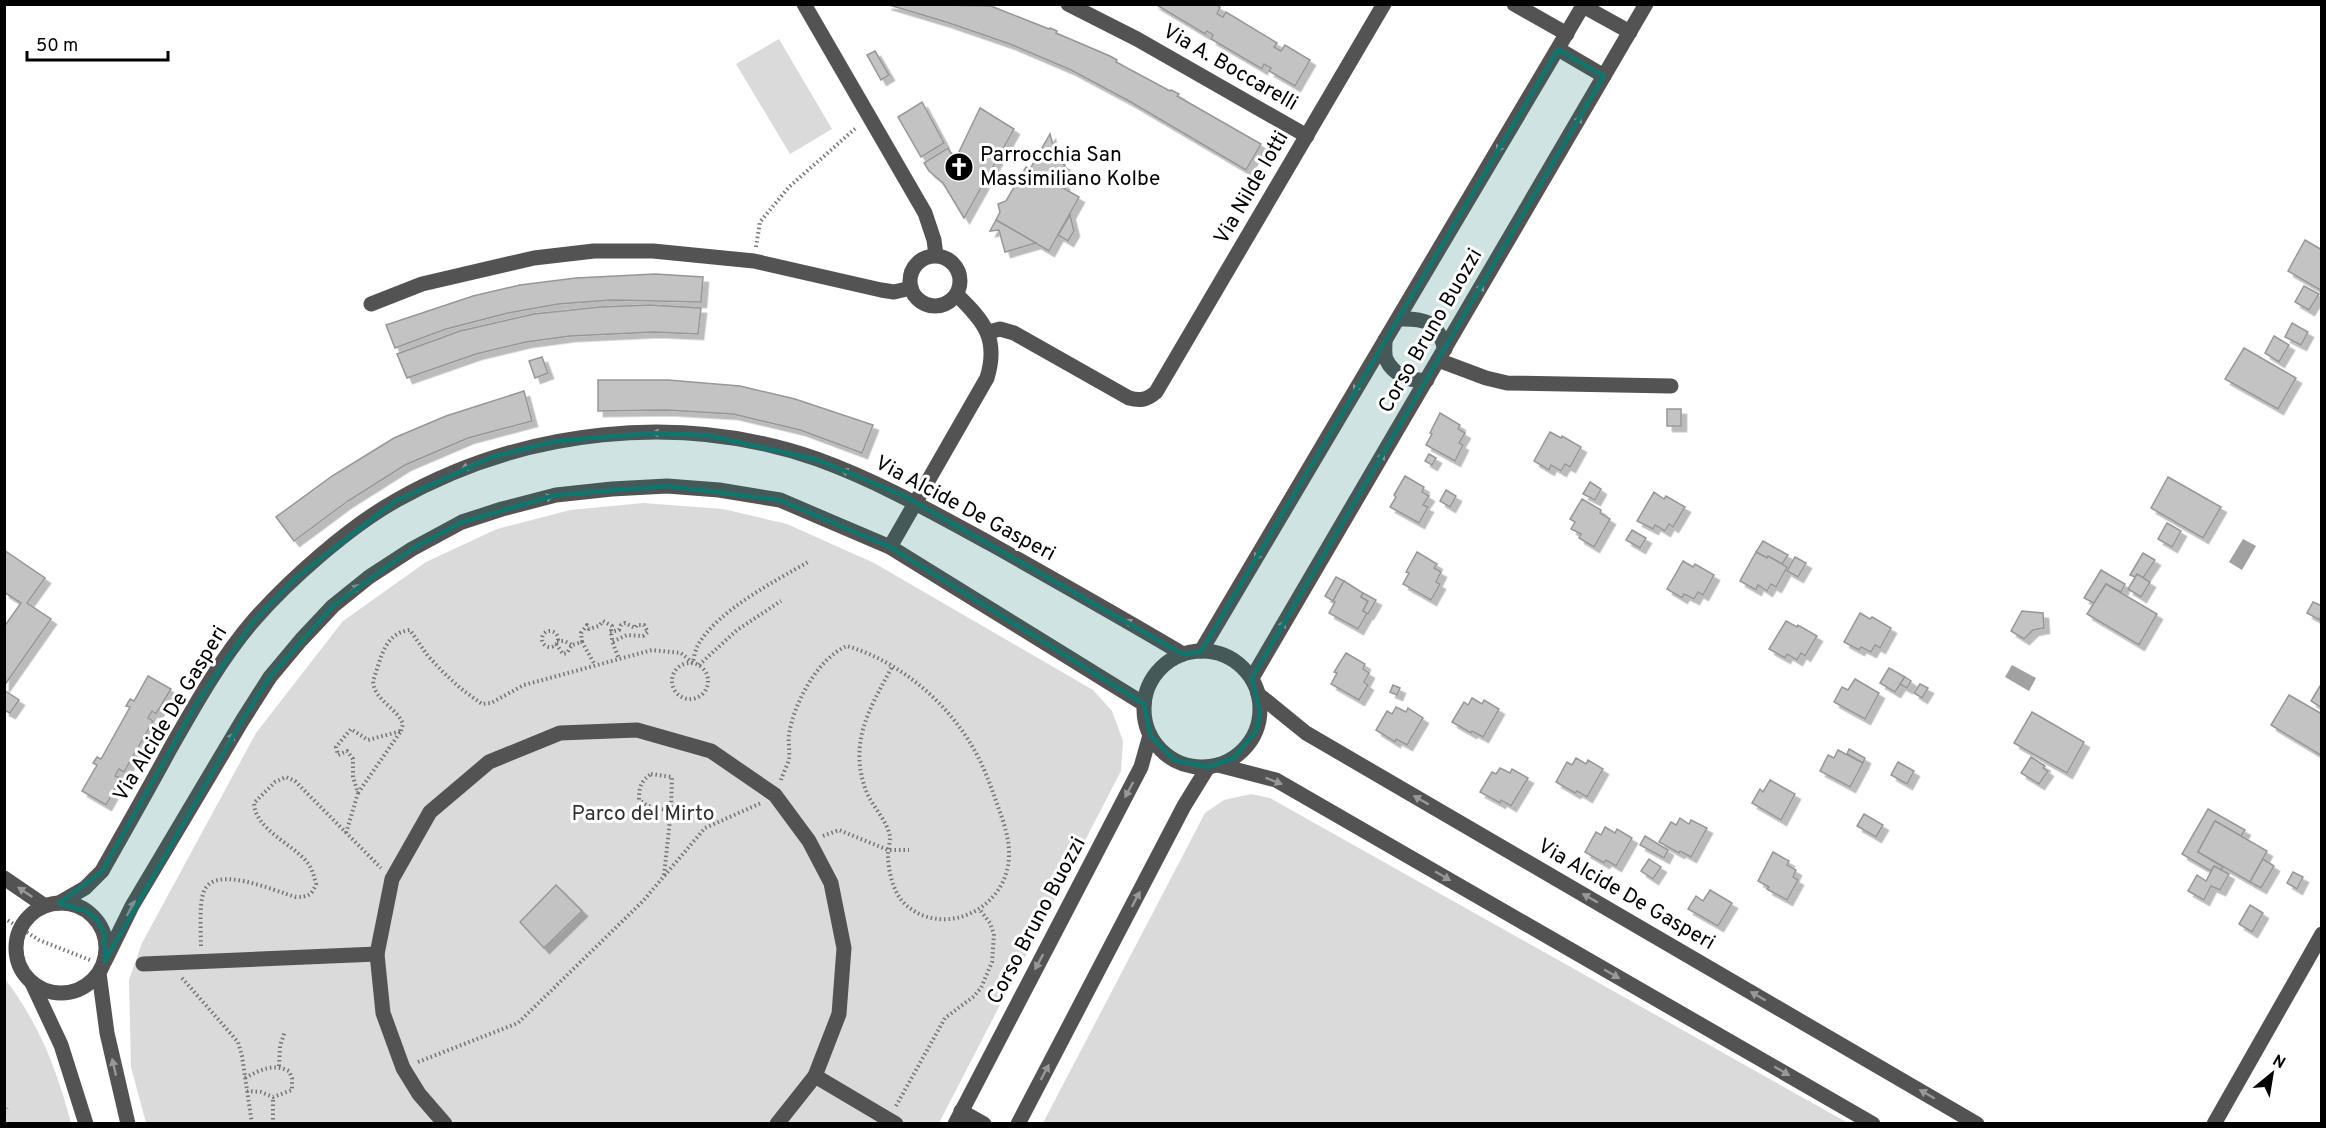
<svg xmlns="http://www.w3.org/2000/svg" width="2326" height="1128" font-family="Overpass,sans-serif">
<style>
.green{fill:#dadada}
.water{fill:#a1a1a1}
.building{fill:#c3c3c3;stroke:#979797;stroke-width:1.5;filter:url(#shadow)}
.lines{fill:none;stroke-linecap:round;stroke-linejoin:round}
.path{stroke:#757575;stroke-width:4;stroke-dasharray:1.5 3;stroke-linecap:butt}
.minor{stroke:#535353;stroke-width:15}
.oneway{fill:#989898}
.marked{fill:#0f766e;fill-opacity:0.2;stroke:#0f766e;stroke-width:4.5;stroke-linejoin:round}
.labels{text-anchor:middle;dominant-baseline:central;stroke-width:6;stroke-linejoin:round;paint-order:stroke}
.street-label{font-size:21px;fill:#000;stroke:#fff}
.poi-label{font-size:21px;fill:#000;stroke:#fff;text-anchor:start}
.park-label{font-size:21px;fill:#313131;stroke:#fff}
</style>
<defs>
<filter id="shadow"><feDropShadow dx="5.5" dy="5.5" stdDeviation="0" flood-color="#0004"/></filter>
</defs>
<rect width="100%" height="100%" fill="#fff"/>
<g class="green">
<path d="M779,39L832,129L790,154L736,64Z"/>
<path d="M643,503L723,509L787,524L874,563L1093,690L1112,711L1123,741L1121,771L939,1123H146L131,1067L129,980L142,943L256,733L343,621L426,562L497,529L570,510Z"/>
<path d="M1251,794L1270,798L1848,1123H1043L1205,813L1224,800Z"/>
<path d="M5,979C40,1025 56,1068 71,1123H5Z"/>
</g>
<g class="water">
<path d="M2243,539L2256,546L2242,570L2229,562Z"/>
<path d="M2012,665L2036,678L2029,691L2005,677Z"/>
</g>
<g class="building">
<path d="M886,4L991,6L1049,29L1050,28L1057,31L1056,33L1110,56L1117,60L1116,62L1170,91L1171,90L1179,94L1177,96L1261,144L1246,170L1129,101L1071,70L1010,44L946,22Z"/>
<path d="M1155,4H1215L1220,7L1217,14L1223,17L1226,12L1277,43L1274,47L1281,51L1285,45L1310,60L1295,86L1269,71L1271,68L1264,64L1262,69L1211,39L1213,35L1207,31L1205,34Z"/>
<path d="M875,51L889,75L881,80L867,55Z"/>
<path d="M922,102L944,143L921,157L898,117Z"/>
<path d="M980,108L1014,129L964,218L943,183L929,171L924,163L948,148L951,153L957,156Z"/>
<path d="M1050,134L1057,160L1065,165L1061,172L1065,189L1030,169Z"/>
<path d="M1026,167L1079,197L1049,251L996,220L1000,212L998,204L1006,201Z"/>
<path d="M1070,215L1074,231L1068,241L1058,235Z"/>
<path d="M996,220L1036,243L1005,252L999,230L990,231Z"/>
<path d="M2305,240L2322,250V291L2288,271Z"/>
<path d="M655,274L703,277L701,302L612,300L558,304L508,313L446,329L395,348L386,325L473,296L520,285L576,278Z"/>
<path d="M2304,286L2319,294L2309,310L2295,302Z"/>
<path d="M650,305L701,308L698,334L654,332L570,336L526,342L476,354L407,378L397,354L460,331L534,314L600,307Z"/>
<path d="M2292,323L2308,332L2301,345L2285,337Z"/>
<path d="M2274,336L2289,345L2279,362L2265,353Z"/>
<path d="M2244,348L2296,378L2278,409L2225,379Z"/>
<path d="M542,357L548,373L535,378L529,361Z"/>
<path d="M598,380H668L740,386L795,399L873,425L862,453L800,430L733,414L666,410L598,411Z"/>
<path d="M524,391L532,421L468,438L405,465L348,501L294,541L276,517L332,476L394,438L446,416Z"/>
<rect x="1667" y="409" width="14" height="17"/>
<path d="M1440,413L1460,425L1458,429L1465,433L1459,443L1463,445L1455,461L1426,445L1432,434L1430,433Z"/>
<path d="M1550,432L1561,438L1562,436L1581,447L1570,467L1565,464L1561,471L1551,465L1549,470L1534,461Z"/>
<path d="M1429,454L1436,458L1432,465L1425,461Z"/>
<path d="M1405,476L1424,487L1422,492L1429,496L1423,505L1428,507L1419,523L1390,507L1396,497L1394,495Z"/>
<path d="M2168,477L2221,507L2203,538L2151,508Z"/>
<path d="M1590,482L1601,489L1595,500L1583,494Z"/>
<path d="M1446,490L1456,496L1450,507L1440,501Z"/>
<path d="M1654,492L1664,499L1666,496L1685,507L1673,527L1669,524L1665,531L1655,525L1653,529L1637,521Z"/>
<path d="M1582,499L1601,510L1600,513L1610,519L1594,547L1579,538L1581,534L1571,529L1575,522L1570,519Z"/>
<path d="M2167,523L2181,531L2172,547L2158,539Z"/>
<path d="M1632,530L1646,538L1640,548L1626,540Z"/>
<path d="M1763,541L1788,555L1782,564L1768,556L1767,558L1756,552Z"/>
<path d="M4,550L45,578L27,603L51,619L4,686V627L21,603L4,592Z"/>
<path d="M1417,552L1437,564L1434,568L1441,572L1436,582L1440,584L1431,600L1403,584L1409,573L1406,572Z"/>
<path d="M1756,552L1767,558L1768,556L1787,567L1776,587L1771,584L1767,591L1758,585L1756,590L1740,581Z"/>
<path d="M2143,553L2155,560L2143,578L2137,574L2135,577L2130,575Z"/>
<path d="M1795,557L1806,563L1798,577L1787,571Z"/>
<path d="M1683,561L1693,567L1695,564L1714,575L1703,595L1698,592L1694,599L1684,594L1682,598L1667,589Z"/>
<path d="M2101,570L2125,584L2121,592L2106,584L2094,603L2084,598Z"/>
<path d="M2137,574L2150,582L2141,597L2128,589Z"/>
<path d="M1336,577L1344,581L1333,601L1325,596Z"/>
<path d="M1344,581L1363,593L1361,597L1368,601L1363,611L1367,613L1358,629L1329,613L1335,602L1333,601Z"/>
<path d="M2106,584L2157,614L2139,645L2087,614Z"/>
<path d="M1363,593L1376,600L1368,614L1363,611L1368,601L1361,597Z"/>
<path d="M2313,602L2322,606L2320,620L2307,613Z"/>
<path d="M2022,611L2043,613L2044,628L2033,630L2024,639L2011,631Z"/>
<path d="M1860,613L1870,619L1872,617L1891,628L1880,648L1875,645L1871,652L1861,647L1859,650L1844,642Z"/>
<path d="M1786,621L1797,627L1798,625L1817,636L1805,656L1801,653L1797,660L1787,654L1785,658L1769,649Z"/>
<path d="M1346,653L1365,664L1363,669L1369,673L1364,682L1368,685L1359,700L1331,684L1337,673L1334,672Z"/>
<path d="M1889,668L1905,677L1895,692L1880,683Z"/>
<path d="M148,676L171,689L156,714L152,711L148,718L153,721L124,772L119,769L115,776L121,778L106,805L82,791L97,765L93,763L97,757L101,759L130,707L126,706L130,699L134,701Z"/>
<path d="M1905,677L1911,681L1907,688L1900,684Z"/>
<path d="M1855,679L1879,693L1865,719L1834,702L1842,687L1848,690Z"/>
<path d="M1920,684L1928,688L1922,698L1914,693Z"/>
<path d="M1393,685L1400,688L1397,695L1390,692Z"/>
<path d="M2320,686L2322,687V708L2311,701Z"/>
<path d="M4,690L19,700L10,713L4,710Z"/>
<path d="M2289,695L2322,714V756L2271,725Z"/>
<path d="M1472,698L1482,704L1484,700L1499,709L1483,737L1472,731L1471,733L1452,722L1464,702L1468,705Z"/>
<path d="M1396,707L1406,712L1408,708L1423,718L1407,745L1396,739L1395,742L1376,730L1387,711L1392,714Z"/>
<path d="M2032,712L2084,742L2067,773L2014,743Z"/>
<path d="M1849,749L1865,758L1863,763L1847,754Z"/>
<path d="M1838,750L1863,763L1850,787L1820,771L1828,755L1834,758Z"/>
<path d="M2031,757L2045,766L2043,768L2048,771L2039,784L2021,773Z"/>
<path d="M1576,758L1586,764L1588,760L1603,769L1587,797L1577,791L1575,793L1556,782L1567,762L1572,765Z"/>
<path d="M1898,762L1914,771L1907,784L1891,775Z"/>
<path d="M1500,768L1510,773L1512,769L1528,778L1511,806L1501,800L1500,803L1480,792L1492,772L1496,774Z"/>
<path d="M1770,780L1795,794L1781,820L1752,803L1760,789L1763,792Z"/>
<path d="M2208,809L2245,830L2241,836L2215,821L2198,852L2223,867L2221,870L2214,866L2211,871L2182,854Z"/>
<path d="M1864,814L1883,825L1876,837L1857,826Z"/>
<path d="M1680,818L1689,824L1691,820L1707,828L1691,857L1680,851L1679,853L1659,842L1671,822L1676,825Z"/>
<path d="M2215,821L2267,851L2250,882L2198,852Z"/>
<path d="M1605,827L1615,833L1617,829L1632,838L1616,866L1606,860L1604,863L1585,852L1596,832L1601,835Z"/>
<path d="M1645,836L1668,850L1664,858L1640,845Z"/>
<path d="M1773,852L1789,861L1787,865L1796,870L1793,877L1798,880L1787,900L1767,889L1769,887L1758,881Z"/>
<path d="M1649,859L1661,867L1653,879L1641,871Z"/>
<path d="M2263,859L2274,866L2261,888L2250,882Z"/>
<path d="M2214,866L2229,874L2220,890L2211,886L2204,900L2188,891L2197,875L2206,881Z"/>
<path d="M2293,872L2303,877L2297,889L2287,883Z"/>
<path d="M556,885L582,911L544,948L520,922Z"/>
<path d="M1710,890L1732,903L1718,926L1688,909L1696,896L1703,901Z"/>
<path d="M2250,905L2263,913L2252,932L2239,924Z"/>
</g>
<g class="lines">
<g class="path">
<path d="M756,247L760,222L789,187L857,127"/>
<circle cx="550" cy="639" r="8"/>
<path d="M610,632L619,630L621,625L625,623L635,628L637,625H644L648,632L643,636L627,635L612,642"/>
<path d="M557,641H564L572,645"/>
<path d="M582,642L581,633L587,625L589,629L599,626L603,621L612,626C609,637 615,648 619,659"/>
<path d="M556,644L563,654L567,653L572,645L582,642L595,665"/>
<circle cx="690" cy="681" r="18"/>
<path d="M699,665L737,630L781,601"/>
<path d="M401,731L403,724C396,707 374,700 373,681C381,659 384,633 410,630L428,656L442,671L460,688L482,704L491,703L524,685L652,650L681,653L693,663C694,657 695,650 698,645C717,611 775,581 808,562"/>
<path d="M651,774L672,777L671,811L648,806L639,800C639,787 641,781 651,774Z"/>
<path d="M781,780C783,773 788,765 789,758C790,750 788,742 789,734C794,703 818,658 847,646C898,661 945,700 972,746C983,764 990,784 997,804C1005,825 1013,849 1007,870C996,915 937,937 903,902C893,891 888,870 888,855C888,850 890,843 890,837C888,822 873,807 867,793C847,743 870,708 893,665"/>
<path d="M346,833L358,793L353,777V759L347,751L338,755L336,747L351,729L368,740L401,731L358,793"/>
<path d="M823,836L839,830L888,850H909"/>
<path d="M664,875L671,811"/>
<path d="M4,918L39,940L90,960"/>
<path d="M201,946C201,930 199,909 203,894C211,862 274,891 296,897C308,897 312,895 316,884C314,876 312,868 307,862C291,843 255,829 254,803L275,782L286,777L295,781L381,868"/>
<path d="M182,978L238,1042L242,1056L252,1124"/>
<path d="M418,1062L518,1023L643,901L705,828L761,803"/>
<path d="M279,1066L280,1046L285,1031"/>
<path d="M245,1078C260,1070 272,1063 289,1071L292,1078V1090L273,1097L261,1092L247,1091"/>
<path d="M896,1106L945,1018L973,997L981,988L992,962L994,934L990,923L980,910"/>
<path d="M4,1112L7,1108"/>
<path d="M273,1124V1097"/>
</g>
<g class="minor">
<path d="M804,4L925,213L934,240L936,255"/>
<path d="M1068,4L1137,39L1307,136"/>
<path d="M1514,4L1567,34"/>
<path d="M1583,6L1630,32"/>
<path d="M1558,49L1604,76"/>
<circle cx="935" cy="281" r="25"/>
<path d="M371,304L422,284L534,258L594,251H653L754,261L881,290L894,292L911,288"/>
<path d="M1398,319C1425,318 1437,321 1445,349"/>
<path d="M989,332L1000,329L1014,333L1129,398C1140,401 1147,400 1156,392L1384,4"/>
<path d="M1385,340C1385,346 1384,354 1386,359C1393,375 1411,382 1427,380"/>
<path d="M1438,360L1486,378L1507,383L1671,386"/>
<path d="M890,547L987,378C999,339 984,321 957,295"/>
<path d="M1201,651L1584,4"/>
<circle cx="1202" cy="709" r="58"/>
<path d="M1252,678L1646,4"/>
<path d="M1258,694L1306,733L1977,1124"/>
<path d="M1218,765L1276,780L1873,1124"/>
<path d="M4,878L45,906"/>
<circle cx="61" cy="948" r="45"/>
<path d="M59,903L85,888L102,871C125,830 148,790 170,749C195,705 221,658 254,620C290,579 350,526 397,500C523,429 679,411 817,459C878,481 934,513 991,544C1055,580 1119,616 1183,654"/>
<path d="M105,961L132,906L242,721L270,677L301,640L333,606L369,577L412,549L462,522L502,509L556,495L612,489L667,486L719,490L780,500L890,547L1144,704"/>
<path d="M143,964L377,954"/>
<path d="M99,973L107,1033L128,1124"/>
<path d="M32,983L61,1045L86,1124"/>
<path d="M815,1076L896,1124"/>
<path d="M961,1111L984,1124"/>
<path d="M445,1124L419,1094L403,1068L383,1013L377,954L392,879L430,812L489,762L560,733L637,730L711,751L775,795L809,841L831,883L844,948L839,1014L815,1076L777,1124"/>
<path d="M955,1124L1141,767L1150,735"/>
<path d="M1018,1124L1184,806L1208,767"/>
<path d="M2214,1124L2322,934"/>
</g>
</g>
<defs><path id="oneway-solid" d="M-6-.8H1V-3.2L6.5 0L1 3.2V.8H-6Z" transform="scale(1.5)"/></defs>
<g class="oneway">
<use href="#oneway-solid" transform="translate(1577 123) rotate(-60)"/>
<use href="#oneway-solid" transform="translate(1501 145) rotate(121)"/>
<use href="#oneway-solid" transform="translate(1479 291) rotate(-60)"/>
<use href="#oneway-solid" transform="translate(1358 385) rotate(121)"/>
<use href="#oneway-solid" transform="translate(660 433) rotate(-178)"/>
<use href="#oneway-solid" transform="translate(1380 460) rotate(-60)"/>
<use href="#oneway-solid" transform="translate(469 466) rotate(157)"/>
<use href="#oneway-solid" transform="translate(849 473) rotate(-157)"/>
<use href="#oneway-solid" transform="translate(545 498) rotate(-14)"/>
<use href="#oneway-solid" transform="translate(1259 553) rotate(121)"/>
<use href="#oneway-solid" transform="translate(353 590) rotate(-39)"/>
<use href="#oneway-solid" transform="translate(1132 624) rotate(-149)"/>
<use href="#oneway-solid" transform="translate(1281 628) rotate(-60)"/>
<use href="#oneway-solid" transform="translate(230 740) rotate(-59)"/>
<use href="#oneway-solid" transform="translate(1274 781) rotate(21)"/>
<use href="#oneway-solid" transform="translate(1129 790) rotate(118)"/>
<use href="#oneway-solid" transform="translate(1421 800) rotate(-150)"/>
<use href="#oneway-solid" transform="translate(1443 876) rotate(30)"/>
<use href="#oneway-solid" transform="translate(25 892) rotate(-146)"/>
<use href="#oneway-solid" transform="translate(1590 898) rotate(-150)"/>
<use href="#oneway-solid" transform="translate(1136 899) rotate(-62)"/>
<use href="#oneway-solid" transform="translate(131 908) rotate(-62)"/>
<use href="#oneway-solid" transform="translate(1039 962) rotate(118)"/>
<use href="#oneway-solid" transform="translate(1612 974) rotate(30)"/>
<use href="#oneway-solid" transform="translate(1758 996) rotate(-150)"/>
<use href="#oneway-solid" transform="translate(114 1067) rotate(-103)"/>
<use href="#oneway-solid" transform="translate(1782 1071) rotate(30)"/>
<use href="#oneway-solid" transform="translate(1045 1072) rotate(-62)"/>
<use href="#oneway-solid" transform="translate(1927 1094) rotate(-150)"/>
</g>
<path class="marked" d="M1558,49L1604,76L1252,678L1260,712L1257,730L1234,758L1208,767L1174,760L1150,735L1144,704L890,547L780,500L667,486L556,495L462,522L412,549L333,606L270,677L242,721L105,961L104,933L97,920L86,911L59,903L102,871L197,702L253,621L295,578L395,501L491,457L554,441L648,433L708,435L816,459L903,495L1183,654L1201,651Z"/>
<defs>
<g id="church-disc" transform="scale(1.5)"><circle r="9.5" fill="#000" stroke="#fff"/><path d="M-1.2-6h2.4v3.5h3.3v2.4h-3.3V6h-2.4V-.1h-3.3v-2.4h3.3Z" fill="#fff"/></g>
</defs>
<g fill-rule="evenodd">
<use href="#church-disc" x="959" y="167"/>
</g>
<g class="labels">
<g class="street-label">
<text transform="translate(1230 68) rotate(30)">Via A. Boccarelli</text>
<text transform="translate(1252 188) rotate(-60)">Via Nilde Iotti</text>
<text transform="translate(1431 331) rotate(-60)">Corso Bruno Buozzi</text>
<text transform="translate(965 509) rotate(28)">Via Alcide De Gasperi</text>
<text transform="translate(171 714) rotate(-59)">Via Alcide De Gasperi</text>
<text transform="translate(1626 895) rotate(30)">Via Alcide De Gasperi</text>
<text transform="translate(1037 921) rotate(-62)">Corso Bruno Buozzi</text>
</g>
<g class="poi-label">
<text x="980" y="155">Parrocchia San<tspan x="980" dy="24">Massimiliano Kolbe</tspan></text>
</g>
<g class="park-label">
<text x="643" y="814">Parco del Mirto</text>
</g>
</g>
<rect width="2326" height="1128" fill="none" stroke="#000000" stroke-width="12"/>
<g transform="translate(2272 1074) rotate(30)" stroke="#ffffff" stroke-width="4.5" paint-order="stroke">
<path d="M0-4.5L10 22L0 15L-10 22Z" fill="#000000"/>
<text y="-9" font-size="16" font-weight="bold" text-anchor="middle" fill="#000000">N</text>
</g>
<path d="M27 51v9h141v-9" fill="none" stroke="#000000" stroke-width="3"/>
<text x="36" y="51" font-size="18" fill="#000000" stroke="#ffffff" stroke-width="4.5" paint-order="stroke">50 m</text>
</svg>
